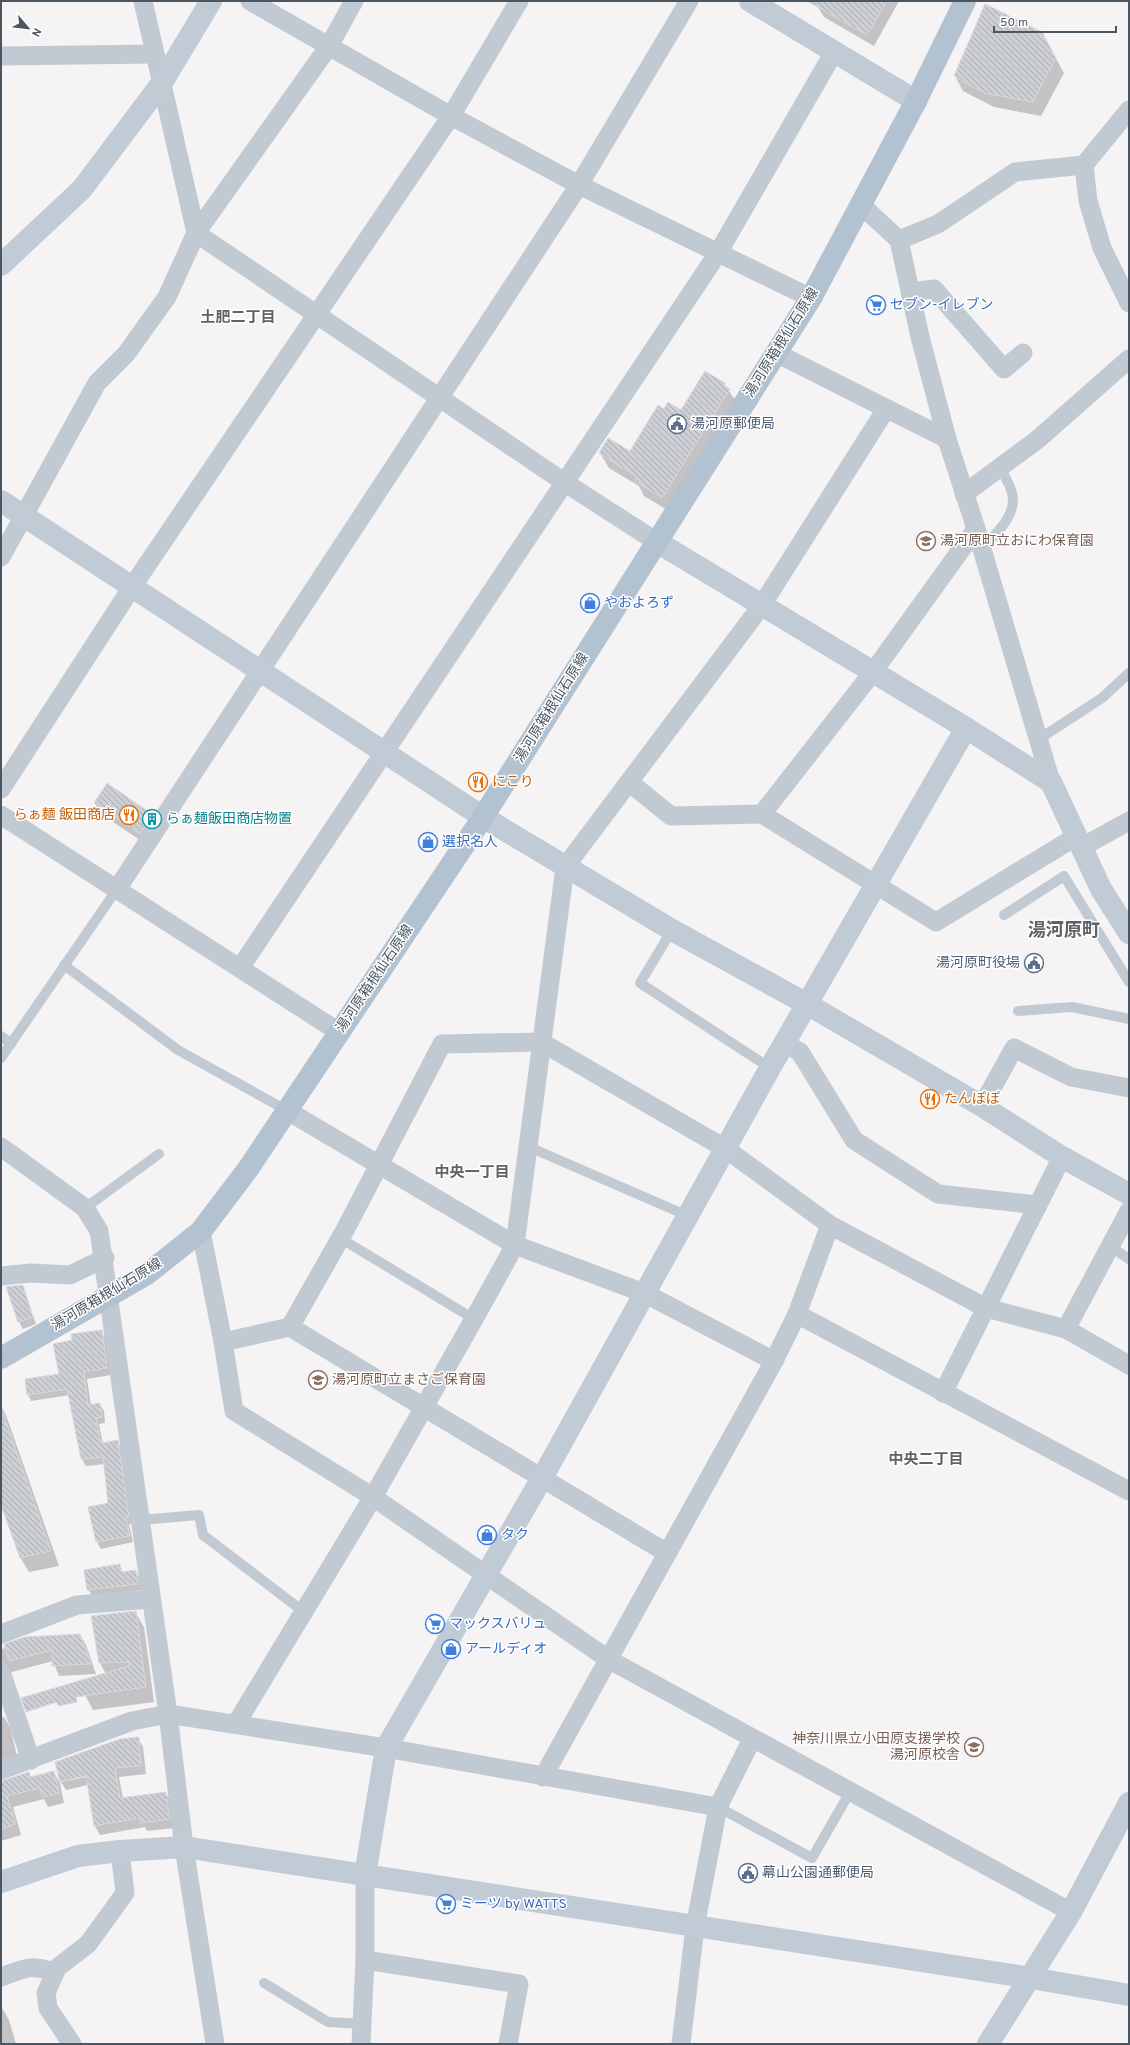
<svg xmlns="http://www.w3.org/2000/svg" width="1130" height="2045" font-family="Overpass,'Noto Sans JP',sans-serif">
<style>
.shadow{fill:#0003;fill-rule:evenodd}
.building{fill:url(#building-back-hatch);stroke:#d7d9de}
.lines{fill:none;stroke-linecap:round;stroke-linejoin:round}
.lane{stroke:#c1cad2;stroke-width:10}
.street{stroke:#c1cad2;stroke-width:19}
.secondary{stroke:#c1cbd6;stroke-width:22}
.primary{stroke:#b3c2d1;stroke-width:22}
.labels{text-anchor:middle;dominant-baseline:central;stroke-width:3;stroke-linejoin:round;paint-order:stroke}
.shop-label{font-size:14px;fill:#366cbe;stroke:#fff;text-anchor:start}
.street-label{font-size:14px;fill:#4a5661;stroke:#fff}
.service-label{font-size:14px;fill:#4e5e75;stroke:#fff;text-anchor:start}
.education-label{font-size:14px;fill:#785e54;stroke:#fff;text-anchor:start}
.food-label{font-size:14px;fill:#c56008;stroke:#fff;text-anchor:start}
.culture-label{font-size:14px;fill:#0d838f;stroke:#fff;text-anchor:start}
.neighbourhood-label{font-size:15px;font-weight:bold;fill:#5f6368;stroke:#fff}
.district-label{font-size:18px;font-weight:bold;fill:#5f6368;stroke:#fff}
</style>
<defs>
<pattern id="building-back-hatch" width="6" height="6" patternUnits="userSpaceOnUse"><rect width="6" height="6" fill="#cdcfd5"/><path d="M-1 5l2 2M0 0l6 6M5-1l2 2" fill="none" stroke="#a8abb0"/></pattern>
</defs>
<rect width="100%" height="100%" fill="#f5f3f3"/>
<g class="shadow">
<path d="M820,1H899L874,46L824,17L817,6Z"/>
<path d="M1050,48L1064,73L1041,116L994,107L963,91L955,76Z"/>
<path d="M724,384L738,404L671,512L644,496L639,486L609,468L600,453L630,452L681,411Z"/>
<path d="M108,784L152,815L158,826L146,844L101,814L95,803Z"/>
<path d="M22,1286L36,1324L23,1329L19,1322Z"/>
<path d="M101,1331L105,1338L111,1375L87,1379L91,1405L100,1404L104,1411L105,1423L99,1424L103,1444L117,1441L121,1448L132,1523L129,1524L133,1542L101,1549L97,1542L89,1508L109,1504L105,1464L86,1466L82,1459L70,1395L31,1401L28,1394L60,1375L73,1341Z"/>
<path d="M1,1406L6,1415L59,1566L29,1572L20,1557L1,1502Z"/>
<path d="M120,1565L123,1573L136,1571L139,1577L141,1590L92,1596L88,1589Z"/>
<path d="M135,1612L144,1627L154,1702L93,1710L85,1695L106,1674L100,1663Z"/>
<path d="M80,1635L86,1645L96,1674L59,1676L53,1661L12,1672L1,1673V1649Z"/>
<path d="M1,1717H4L10,1727L18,1760L1,1764Z"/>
<path d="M138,1738L143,1747L146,1774L119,1777L123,1799L166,1793L171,1802L174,1828L147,1831L145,1827L100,1835L95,1826L88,1785L66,1790L61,1782L56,1762L120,1740ZM91,1774V1776L62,1782V1780Z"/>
<path d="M29,1773L31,1778L54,1773L60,1783L64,1803L48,1807L44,1799L13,1807L21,1835L1,1841V1782Z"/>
<path d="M1,2006L9,2020L16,2044H1Z"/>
</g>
<g class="building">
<path d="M807,1H887L867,35Z"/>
<path d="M985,4L1042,32L1056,58L1033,102L984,93L954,76Z"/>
<path d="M705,371L725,383V386L730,389L662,498L635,481L637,477L599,453L608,438L630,451L658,405L664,409L668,402L681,410Z"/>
<path d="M107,783L153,815L140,834L94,803Z"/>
<path d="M23,1285L33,1317L18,1322L6,1287Z"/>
<path d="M102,1330L107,1368L84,1372L88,1405L100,1403L102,1417L96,1418L101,1443L118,1440L129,1517H126L130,1536L96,1542L88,1507L108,1503L103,1457L81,1459L67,1389L27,1395L25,1379L59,1374L53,1344L72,1340L71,1334Z"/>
<path d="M1,1413H3L51,1551L20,1558L1,1505Z"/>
<path d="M120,1564L121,1572L136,1570L138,1584L87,1590L84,1570Z"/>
<path d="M136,1611L146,1687L76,1697L77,1702L58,1706L57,1702L26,1712L21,1698L129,1666V1662L99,1663L91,1616Z"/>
<path d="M80,1634L91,1664L52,1666V1650L9,1661L4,1644L25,1637Z"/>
<path d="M139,1737L141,1766L115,1768L120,1798L166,1792L170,1819L141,1823L140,1818L94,1826L86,1776L60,1782L55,1762L120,1739Z"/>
<path d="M54,1771L59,1793L42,1797L40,1788L7,1796L16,1824L1,1829V1781L29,1772L30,1777Z"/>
</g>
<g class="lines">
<g class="lane">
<path d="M982,549C995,534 1018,515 1012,493C1010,484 1004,475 1000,468"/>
<path d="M1039,739L1102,698L1129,673"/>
<path d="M1004,915L1064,876L1129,982"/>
<path d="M672,930L640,983L770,1068"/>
<path d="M64,965L178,1050L286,1110"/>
<path d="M1018,1011L1072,1007L1129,1019"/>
<path d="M1,1036L11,1044"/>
<path d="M1,1058L117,889"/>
<path d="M529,1147L688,1216"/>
<path d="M85,1208L159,1154"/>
<path d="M340,1238L474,1319"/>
<path d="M1110,1246L1129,1259"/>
<path d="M140,1520L199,1515L203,1535L304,1612"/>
<path d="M718,1807L812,1858L850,1792"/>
<path d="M264,1983L328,2022L362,2024"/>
</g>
<g class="street">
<path d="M143,1L196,233L564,482L657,542"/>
<path d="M250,1L451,116L579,185L811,298"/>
<path d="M1,56L155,54"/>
<path d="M1129,110L1084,165L1088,201L1102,248L1129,303"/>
<path d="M861,205L899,240L920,337L947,439L976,529L1051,782"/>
<path d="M899,240L938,224L1015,172L1084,165"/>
<path d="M910,292L934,289L1004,369L1023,353"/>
<path d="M776,353L947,439"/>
<path d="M964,494L1037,440L1129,359"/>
<path d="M1,557L97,383L126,354L167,297L196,233L329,46L354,1"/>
<path d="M629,782L671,816L762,814L936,922L1077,836"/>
<path d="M1,789L132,587L451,116L519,1"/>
<path d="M762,814L873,672L976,529"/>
<path d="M1,815L339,1032"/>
<path d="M1082,847L1129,821"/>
<path d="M117,889L579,185L689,1"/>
<path d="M240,968L718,253L834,52"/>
<path d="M784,1043L800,1052L854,1140L938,1194L1038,1205"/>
<path d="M982,1106L1014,1048L1071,1077L1129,1088"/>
<path d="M286,1110L515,1245L644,1293L774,1361"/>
<path d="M1,1147L85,1208L99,1231L168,1714L184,1847L215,2044"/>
<path d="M201,1231L223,1342L234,1411L373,1497L608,1659L1071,1912"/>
<path d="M1,1276L31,1273L70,1275L105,1258"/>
<path d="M797,1314L830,1225"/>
<path d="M290,1327L667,1553"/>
<path d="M1066,1329L1129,1211"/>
<path d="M223,1342L290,1327L345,1230L442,1044L541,1042L726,1149L830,1225L986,1308L1066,1329L1129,1365"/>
<path d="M943,1393L1062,1157"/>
<path d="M1,1634L77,1605L151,1599"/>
<path d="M1,1672L31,1760"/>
<path d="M236,1724L373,1497L474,1319L515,1245L565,867L762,605L886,409"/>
<path d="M1,1770L132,1721L168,1714L386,1748L718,1807"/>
<path d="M543,1777L774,1361L797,1314L1129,1491"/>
<path d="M365,1960L519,1984L508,2044"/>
<path d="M1,1977C23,1969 32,1963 55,1973"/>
<path d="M72,2044L48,2008L46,1993L57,1968L88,1944L125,1893L120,1851"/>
<path d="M361,2044L365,1960V1875"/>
<path d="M681,2044L695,1927L718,1807L752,1739"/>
</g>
<g class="secondary">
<path d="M750,1L916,101"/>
<path d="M1,265L82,189L161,84L211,1"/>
<path d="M1,501L483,817L672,930L807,1004L982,1106L1062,1157L1129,1194"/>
<path d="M657,542L966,728L1051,782L1101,889L1129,933"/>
<path d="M365,1875L386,1748L542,1478L770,1068L966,728"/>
<path d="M1,1882L78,1856L120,1851L184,1847L1031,1978L1129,1995"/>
<path d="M988,2044L1071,1912L1129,1803"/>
</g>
<path class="primary" d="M1,1358L147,1274L201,1231L248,1169L483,817L811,298L916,101L965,1"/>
</g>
<defs>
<g id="supermarket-ring" transform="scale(1)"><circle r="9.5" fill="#fff" stroke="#3f7fe0" stroke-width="1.5"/><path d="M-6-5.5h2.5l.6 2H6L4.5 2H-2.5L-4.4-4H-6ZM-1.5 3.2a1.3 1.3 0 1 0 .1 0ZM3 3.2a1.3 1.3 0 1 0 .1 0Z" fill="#3f7fe0"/></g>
<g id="civic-ring" transform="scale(1)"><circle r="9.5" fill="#fff" stroke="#5c6f8a" stroke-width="1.5"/><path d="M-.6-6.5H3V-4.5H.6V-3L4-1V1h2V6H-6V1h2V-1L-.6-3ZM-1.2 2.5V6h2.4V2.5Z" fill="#5c6f8a"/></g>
<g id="school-ring" transform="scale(1)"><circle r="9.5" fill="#fff" stroke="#8d6e63" stroke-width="1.5"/><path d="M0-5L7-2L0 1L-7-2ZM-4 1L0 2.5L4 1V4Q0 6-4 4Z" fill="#8d6e63"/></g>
<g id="shop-ring" transform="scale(1)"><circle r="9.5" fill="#fff" stroke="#3f7fe0" stroke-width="1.5"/><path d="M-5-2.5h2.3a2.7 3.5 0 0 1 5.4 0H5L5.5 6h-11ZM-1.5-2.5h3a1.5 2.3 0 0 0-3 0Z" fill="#3f7fe0"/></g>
<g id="restaurant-ring" transform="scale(1)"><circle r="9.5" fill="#fff" stroke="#e8710a" stroke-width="1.5"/><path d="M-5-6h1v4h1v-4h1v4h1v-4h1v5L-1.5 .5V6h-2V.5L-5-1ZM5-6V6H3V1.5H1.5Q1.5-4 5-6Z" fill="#e8710a"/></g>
<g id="building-ring" transform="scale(1)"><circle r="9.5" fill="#fff" stroke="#0f9aa8" stroke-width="1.5"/><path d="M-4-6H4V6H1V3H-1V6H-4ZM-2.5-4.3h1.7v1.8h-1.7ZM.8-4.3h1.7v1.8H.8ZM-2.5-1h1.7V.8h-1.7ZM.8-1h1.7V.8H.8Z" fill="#0f9aa8"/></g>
</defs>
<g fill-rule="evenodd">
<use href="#supermarket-ring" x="876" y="305"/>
<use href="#civic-ring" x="677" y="424"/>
<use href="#school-ring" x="926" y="541"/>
<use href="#shop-ring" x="590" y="603"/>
<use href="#restaurant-ring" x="478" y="782"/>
<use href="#restaurant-ring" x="129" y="815"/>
<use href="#building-ring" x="152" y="819"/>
<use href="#shop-ring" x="428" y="842"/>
<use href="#civic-ring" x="1034" y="963"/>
<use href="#restaurant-ring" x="930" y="1099"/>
<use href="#school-ring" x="318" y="1380"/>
<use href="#shop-ring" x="487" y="1535"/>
<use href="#supermarket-ring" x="435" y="1624"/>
<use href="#shop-ring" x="451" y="1649"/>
<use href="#school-ring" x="974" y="1747"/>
<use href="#civic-ring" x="748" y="1873"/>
<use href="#supermarket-ring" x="446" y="1904"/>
</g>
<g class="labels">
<g class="shop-label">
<text x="890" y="305">セブン-イレブン</text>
<text x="604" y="603">やおよろず</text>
<text x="442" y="842">選択名人</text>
<text x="501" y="1535">タク</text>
<text x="449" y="1624">マックスバリュ</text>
<text x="465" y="1649">アールディオ</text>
<text x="460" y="1904">ミーツ by WATTS</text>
</g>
<g class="street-label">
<text transform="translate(782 343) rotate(-58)">湯河原箱根仙石原線</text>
<text transform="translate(552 708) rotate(-58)">湯河原箱根仙石原線</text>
<text transform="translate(375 979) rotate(-56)">湯河原箱根仙石原線</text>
<text transform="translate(107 1295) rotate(-31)">湯河原箱根仙石原線</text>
</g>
<g class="service-label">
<text x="691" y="424">湯河原郵便局</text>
<text x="1020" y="963" text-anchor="end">湯河原町役場</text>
<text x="762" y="1873">幕山公園通郵便局</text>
</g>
<g class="education-label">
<text x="940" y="541">湯河原町立おにわ保育園</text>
<text x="332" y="1380">湯河原町立まさご保育園</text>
<text x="960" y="1739" text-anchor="end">神奈川県立小田原支援学校<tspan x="960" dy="16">湯河原校舎</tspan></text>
</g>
<g class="food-label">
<text x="492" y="782">にこり</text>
<text x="115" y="815" text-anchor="end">らぁ麺 飯田商店</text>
<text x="944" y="1099">たんぽぽ</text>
</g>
<g class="culture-label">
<text x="166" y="819">らぁ麺飯田商店物置</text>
</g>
<g class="neighbourhood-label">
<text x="238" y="318">土肥二丁目</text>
<text x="472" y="1173">中央一丁目</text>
<text x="926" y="1460">中央二丁目</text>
</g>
<g class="district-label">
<text x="1064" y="931">湯河原町</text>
</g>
</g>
<rect width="1130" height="2045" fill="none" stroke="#4a5661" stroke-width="4"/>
<g transform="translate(28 28) rotate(118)" stroke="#ffffff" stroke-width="3" paint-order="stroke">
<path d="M0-3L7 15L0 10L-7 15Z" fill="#4a5661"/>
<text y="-6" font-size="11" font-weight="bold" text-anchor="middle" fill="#4a5661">N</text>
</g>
<path d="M994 26v6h122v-6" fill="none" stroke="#4a5661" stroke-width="2"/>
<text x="1000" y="26" font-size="12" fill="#4a5661" stroke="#ffffff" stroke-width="3" paint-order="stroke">50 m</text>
</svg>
